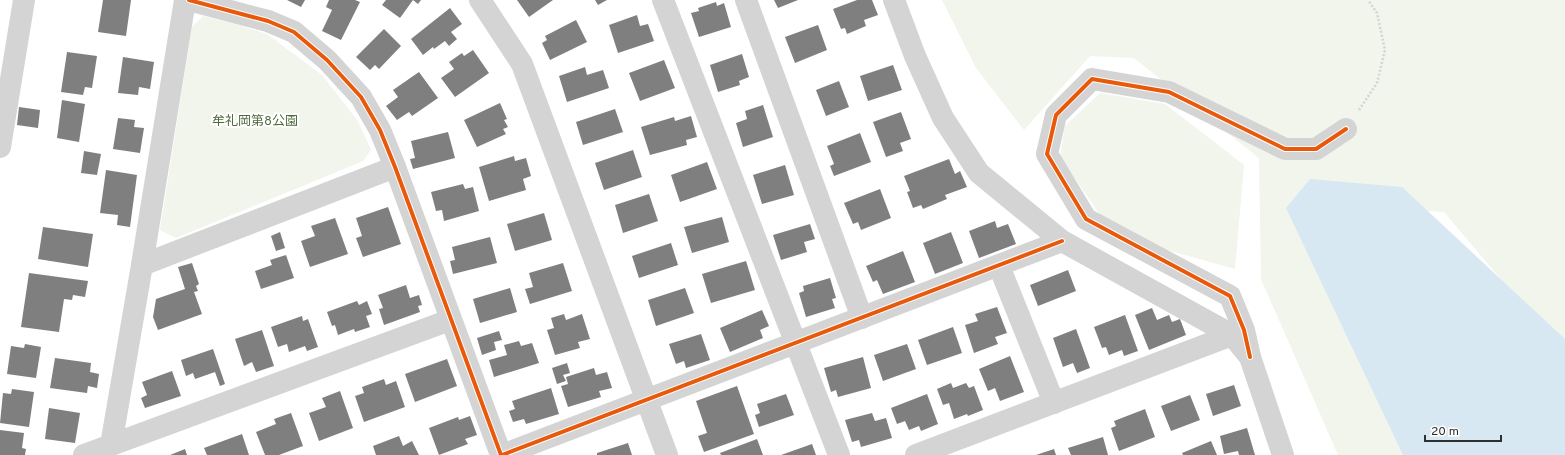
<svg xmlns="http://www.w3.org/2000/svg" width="1565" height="455" font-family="Overpass,'Noto Sans JP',sans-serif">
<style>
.green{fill:#f1f5ec}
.water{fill:#d8e8f2}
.building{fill:#7f7f7f}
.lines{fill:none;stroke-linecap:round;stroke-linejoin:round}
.path{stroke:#d4d4d4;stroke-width:2.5;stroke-dasharray:2 2;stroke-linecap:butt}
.minor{stroke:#d4d4d4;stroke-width:22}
.cycleway-casing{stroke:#fff;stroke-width:6}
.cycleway{stroke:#e8590c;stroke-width:4}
.labels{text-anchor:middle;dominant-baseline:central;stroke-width:4;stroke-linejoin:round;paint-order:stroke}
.park-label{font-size:13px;fill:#516c3b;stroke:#fff}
</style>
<rect width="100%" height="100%" fill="#fff"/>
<g class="green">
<path d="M942,0H1565V355L1444,212L1304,204L1485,455H1338L1261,279L1259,158L1134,58L1090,56L1024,130L976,68Z"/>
<path d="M203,16L239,25L267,34L322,75L358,121L371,150L363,161L176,238L160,230L192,27Z"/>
<path d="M1100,93L1165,104L1244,165L1235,269L1160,248L1101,216L1060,157L1065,126Z"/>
</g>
<path class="water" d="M1310,179L1402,187L1565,339V455H1403L1286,208Z"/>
<g class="building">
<path d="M103,0H131L126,36L98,32Z"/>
<path d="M287,0H305L301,7Z"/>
<path d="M329,0H355L360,2L341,40L322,31L332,10L326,7Z"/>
<path d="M386,0H421L418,4L413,0L400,18L382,5Z"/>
<path d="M517,0H553L529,17Z"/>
<path d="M595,0H607L598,5Z"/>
<path d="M774,0H798L778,8Z"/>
<path d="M857,0H872L878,15L864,20L866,26L847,34L845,28L841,29L833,9Z"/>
<path d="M716,2L717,6L724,3L731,27L699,37L691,13L699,11L698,8Z"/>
<path d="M450,8L462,24L451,32L457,39L449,46L445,41L434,49L433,47L423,55L411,39Z"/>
<path d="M637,15L640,26L648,24L654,41L618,53L609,25Z"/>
<path d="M576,20L587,42L550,60L542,43L547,40L545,36Z"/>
<path d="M818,25L827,50L795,63L785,37Z"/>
<path d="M384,29L401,46L379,69L375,65L370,70L356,57Z"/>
<path d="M473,50L489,73L455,97L441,78L454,69L449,62L462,53L464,56Z"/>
<path d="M67,52L97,56L92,88L85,87L83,95L61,92Z"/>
<path d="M742,54L749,77L739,81L740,85L718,92L710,65Z"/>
<path d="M123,57L154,62L150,89L139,87L138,95L118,93Z"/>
<path d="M664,60L675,88L640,101L629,73Z"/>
<path d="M893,65L902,90L868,101L860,76Z"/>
<path d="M585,67L587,75L603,70L609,88L567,102L559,76Z"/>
<path d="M419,72L438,98L412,116L409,112L397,120L386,106L398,97L393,90Z"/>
<path d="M839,81L849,107L826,116L816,90Z"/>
<path d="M62,100L85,104L79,142L57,138Z"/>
<path d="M500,103L507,119L504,120L508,127L503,129L506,134L477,147L464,120Z"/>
<path d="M763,105L773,137L743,147L736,123L747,119L745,111Z"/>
<path d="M19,107L40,110L38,128L17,125Z"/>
<path d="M615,109L623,132L583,145L576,122Z"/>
<path d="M901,112L911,139L900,143L903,151L886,157L873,122Z"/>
<path d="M691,116L697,137L686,140L687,145L650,155L641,127L674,117L675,121Z"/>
<path d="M118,118L135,120L134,127L144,128L140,153L113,149Z"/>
<path d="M448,132L455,158L413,169L410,159L415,158L411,141Z"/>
<path d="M860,133L871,162L834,176L830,166L834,164L827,146Z"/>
<path d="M633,150L642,177L604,190L595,163Z"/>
<path d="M84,151L101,154L97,175L81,173Z"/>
<path d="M514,156L515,161L526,158L531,176L523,179L526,190L489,201L479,167Z"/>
<path d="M949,159L955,174L960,171L967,187L945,195L947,199L923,209L921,205L913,208L907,192L910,191L904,176Z"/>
<path d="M707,162L717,189L680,202L671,175Z"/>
<path d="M785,165L794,195L762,204L753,175Z"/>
<path d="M106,170L137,175L130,227L117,225L118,215L100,213Z"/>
<path d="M463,184L465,189L473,187L479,211L444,221L442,210L436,211L431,192Z"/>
<path d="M880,189L891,218L861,230L858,222L853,224L844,203Z"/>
<path d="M649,194L658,221L623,233L615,205Z"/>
<path d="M388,207L401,244L363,257L356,238L362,236L356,218Z"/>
<path d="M544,213L552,240L515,251L507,224Z"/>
<path d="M722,217L729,242L692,253L684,227Z"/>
<path d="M335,218L348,254L310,267L301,241L315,236L311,226Z"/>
<path d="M995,221L997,228L1008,224L1016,244L979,258L969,231Z"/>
<path d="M810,224L815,239L804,242L807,252L781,260L773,235Z"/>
<path d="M43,227L93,234L88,267L38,259Z"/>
<path d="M280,232L285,248L276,251L271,236Z"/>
<path d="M951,232L963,263L935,274L923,243Z"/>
<path d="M490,237L497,263L453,274L450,261L455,260L452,247Z"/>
<path d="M671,243L678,265L639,278L632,256Z"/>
<path d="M903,251L915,282L883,294L877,280L873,282L866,266Z"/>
<path d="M286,255L294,278L261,289L255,271L272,265L270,260Z"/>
<path d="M746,261L755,290L711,303L702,274Z"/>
<path d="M192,263L199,284L196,286L198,291L194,292L202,314L158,330L153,317L156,299L185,289L178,267Z"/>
<path d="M563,263L572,291L530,304L525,289L533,287L529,273Z"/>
<path d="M1068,270L1076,291L1038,306L1030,285Z"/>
<path d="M29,273L88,281L85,297L73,295L72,300L64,299L59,332L21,327Z"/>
<path d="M830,278L836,298L832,299L835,308L806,317L799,293L804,291L803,286Z"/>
<path d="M406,285L410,298L419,295L422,305L418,306L420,312L384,325L379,309L383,308L378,295Z"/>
<path d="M510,288L517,312L480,323L473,299Z"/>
<path d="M685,288L694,313L656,326L648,300Z"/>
<path d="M357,301L359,305L367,301L372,314L366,316L370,327L355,332L354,329L338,335L335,325L332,326L327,312Z"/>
<path d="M997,307L1007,333L995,337L998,344L974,353L965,325L978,321L975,314Z"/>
<path d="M1152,308L1157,320L1169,315L1172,322L1180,319L1186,335L1149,350L1135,315Z"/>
<path d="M762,310L769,326L760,330L763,338L730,352L720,328Z"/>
<path d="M564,314L566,320L582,314L590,339L578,342L580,348L555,355L547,330L554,328L551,318Z"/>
<path d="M1125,315L1138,351L1124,356L1122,350L1109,355L1106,347L1102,348L1094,327Z"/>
<path d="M302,316L303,321L308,319L318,347L307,351L305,346L289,352L287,344L278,347L271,327Z"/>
<path d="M953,327L962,353L927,365L918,340Z"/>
<path d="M1076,329L1090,368L1077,373L1073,363L1063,367L1053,338Z"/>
<path d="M262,330L274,366L256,372L252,362L244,366L235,339Z"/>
<path d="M499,331L502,340L494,342L496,350L482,355L477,338Z"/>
<path d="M701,334L710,360L686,368L684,361L676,364L669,344Z"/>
<path d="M519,341L521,346L532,343L539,363L494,377L489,360L507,355L504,345Z"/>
<path d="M25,344L41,347L36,378L7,374L11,346L24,348Z"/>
<path d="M907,344L916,369L883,381L874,355Z"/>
<path d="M213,349L225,384L220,386L215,372L195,379L193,373L186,376L181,360Z"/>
<path d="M1010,356L1024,392L1000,401L995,388L988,391L979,369Z"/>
<path d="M863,357L871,388L838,397L836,390L831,392L824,368Z"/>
<path d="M55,358L91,363L90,372L99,374L97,388L88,386L87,393L50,388Z"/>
<path d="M447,359L457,386L415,402L405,374Z"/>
<path d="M567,363L570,373L563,375L566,381L557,384L552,368Z"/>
<path d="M594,368L596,375L607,372L612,388L599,391L601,397L568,407L561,386L568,384L566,377Z"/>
<path d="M172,371L181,396L145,408L141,398L147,395L142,382Z"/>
<path d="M384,379L386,385L396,381L405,407L364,422L355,396L364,393L362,387Z"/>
<path d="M951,383L953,388L966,383L969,388L974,386L983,410L968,416L967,414L954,419L949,403L943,405L937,389Z"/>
<path d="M1234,385L1241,406L1213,416L1206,394Z"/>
<path d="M737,386L754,434L704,452L698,436L707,433L696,401Z"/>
<path d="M551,388L559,414L526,424L524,419L513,422L509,411L515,409L512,401Z"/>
<path d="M12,389L34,392L29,427L0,423L3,393L11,394Z"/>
<path d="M340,391L353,428L319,441L309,413L326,407L322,398Z"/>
<path d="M786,394L794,415L759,427L755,415L760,413L757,404Z"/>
<path d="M927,394L938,424L921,431L919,426L909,430L905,421L897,424L891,408Z"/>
<path d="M1190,395L1200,420L1171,431L1161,406Z"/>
<path d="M49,408L80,413L75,443L45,439Z"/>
<path d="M1145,409L1155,437L1119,451L1111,428L1116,426L1114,421Z"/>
<path d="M291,413L303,446L279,455H265L256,432L276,424L274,419Z"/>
<path d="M872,413L875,421L886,418L892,438L861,447L859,440L852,442L845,420Z"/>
<path d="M470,416L477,435L465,439L468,444L439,455L429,428L458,417L459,420Z"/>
<path d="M1247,428L1255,455H1239L1238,451L1224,454L1220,436Z"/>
<path d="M0,430L24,433L22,448L26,449L25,455H0Z"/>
<path d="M242,434L249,455H207L204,448Z"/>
<path d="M399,436L403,446L412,441L419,455H376L373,446Z"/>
<path d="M1103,437L1108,455H1071L1068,448Z"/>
<path d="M757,439L763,455H721L720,453Z"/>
<path d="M1211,441L1217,455H1183L1182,453Z"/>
<path d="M628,443L632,455H597V453Z"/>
<path d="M812,444L816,455H781Z"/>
<path d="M185,449L187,455H170Z"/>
<path d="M1054,449L1056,455H1036Z"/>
</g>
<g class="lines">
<path class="path" d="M1359,110L1377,83L1385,50L1377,13L1368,0"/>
<g class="minor">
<path d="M189,0L268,21L294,32L327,60L361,97L380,130L395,167L501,455"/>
<path d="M480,0L522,64L667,455"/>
<path d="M663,0L839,455"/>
<path d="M746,0L862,318"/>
<path d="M894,0L915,56L943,118L979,173L1062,241L1232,335L1250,357L1283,455"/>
<path d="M0,147L24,0"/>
<path d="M142,265L395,167"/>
<path d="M999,266L1054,403"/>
<path d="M1250,357L1244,330L1230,296L1086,219L1047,154L1056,115L1092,79L1169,92L1285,149H1316L1346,129"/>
<path d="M111,445L142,265L185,0"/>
<path d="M84,455L450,320"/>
<path d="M502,455L1062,241"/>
<path d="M916,455L1232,335"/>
</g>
<g class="cycleway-casing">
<g id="cycleway">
<path d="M189,0L268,21L294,32L327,60L361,97L380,130L395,167L501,455"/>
<path d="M1250,357L1244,330L1230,296L1086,219L1047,154L1056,115L1092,79L1169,92L1285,149H1316L1346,129"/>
<path d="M502,455L1062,241"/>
</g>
</g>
<use href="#cycleway" class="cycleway"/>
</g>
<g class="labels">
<g class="park-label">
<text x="255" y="122">牟礼岡第8公園</text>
</g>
</g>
<path d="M1425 435v6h76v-6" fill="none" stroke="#2f2f2f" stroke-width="2"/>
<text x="1431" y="435" font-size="12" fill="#2f2f2f" stroke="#ffffff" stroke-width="3" paint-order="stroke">20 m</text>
</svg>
